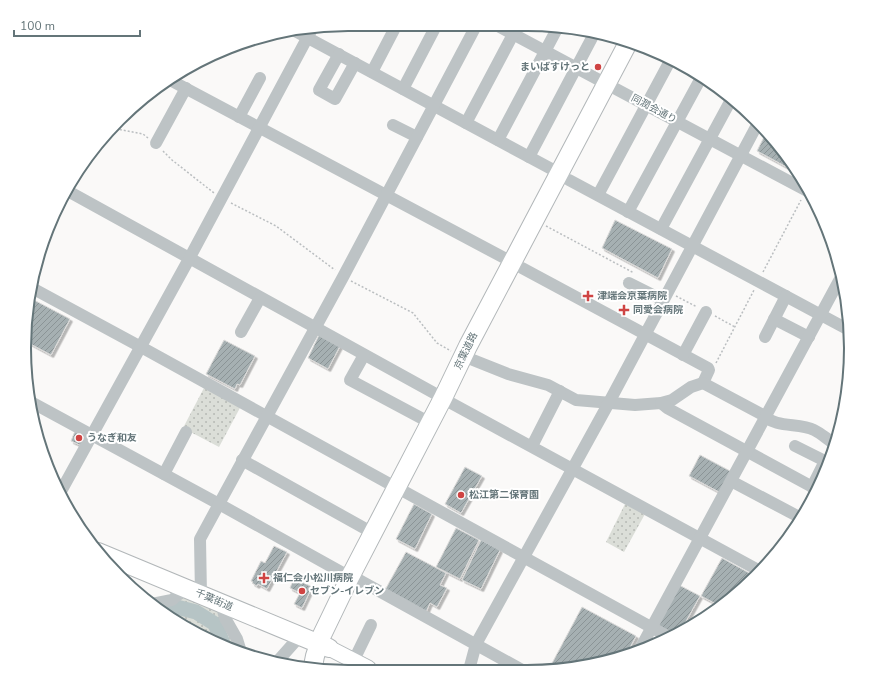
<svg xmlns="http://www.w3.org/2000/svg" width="875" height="696" font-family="'Nunito Sans','Noto Sans JP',sans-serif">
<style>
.park{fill:url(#park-dots)}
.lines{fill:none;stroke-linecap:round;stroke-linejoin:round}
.river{stroke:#b6c4c5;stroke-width:15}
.building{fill:url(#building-hatch);stroke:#dcdbda;filter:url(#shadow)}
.major-casing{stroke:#b2b8ba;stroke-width:17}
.highway-casing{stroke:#b2b7b9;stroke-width:20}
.path{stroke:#babec0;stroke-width:1.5;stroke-dasharray:2 2;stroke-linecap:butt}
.minor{stroke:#bdc3c5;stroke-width:12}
.major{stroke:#fff;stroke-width:15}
.highway{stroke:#fff;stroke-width:18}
.poi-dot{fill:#cf4443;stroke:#fff;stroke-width:1.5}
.labels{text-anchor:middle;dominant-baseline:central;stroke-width:4;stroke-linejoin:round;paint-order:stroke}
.poi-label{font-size:10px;font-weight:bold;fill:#647579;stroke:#fff;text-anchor:start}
.street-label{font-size:10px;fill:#647579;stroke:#fff}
.rim{fill:none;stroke:#647579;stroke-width:2}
</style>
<defs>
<pattern id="park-dots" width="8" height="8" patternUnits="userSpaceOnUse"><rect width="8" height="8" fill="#dbded8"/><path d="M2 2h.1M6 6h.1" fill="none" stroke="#b5b9b4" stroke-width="1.8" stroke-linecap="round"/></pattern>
<pattern id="building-hatch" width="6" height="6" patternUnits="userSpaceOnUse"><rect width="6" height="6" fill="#a6b0b2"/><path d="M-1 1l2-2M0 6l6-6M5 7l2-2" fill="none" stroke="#8b9496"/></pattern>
<filter id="shadow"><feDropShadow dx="2.5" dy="2.5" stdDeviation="0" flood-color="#0004"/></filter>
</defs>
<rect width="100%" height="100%" fill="#faf9f8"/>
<g class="park">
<path d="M205,386L241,406L219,447L183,428Z"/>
<path d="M625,504L645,514L624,552L606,542Z"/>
<path d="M186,588L221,603L241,652L224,647L168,617L152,604Z"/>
</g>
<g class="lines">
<path class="river" d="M160,610L169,605L196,612L215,624L225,648"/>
</g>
<g class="building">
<path d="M765,135L796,172L757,151Z"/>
<path d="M615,220L672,249L658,278L602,248Z"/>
<path d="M32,299L70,319L51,355L25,341L30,303Z"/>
<path d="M319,335L340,346L328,369L308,358Z"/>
<path d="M224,340L255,356L240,385L237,384L235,389L206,374Z"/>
<path d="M75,431L81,434L80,436L85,438L82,446L71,441Z"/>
<path d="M700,455L732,472L721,493L689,476Z"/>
<path d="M465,467L482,476L461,513L445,504Z"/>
<path d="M414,504L432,514L415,549L396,539Z"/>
<path d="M456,528L479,540L460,579L436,567Z"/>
<path d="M481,540L500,550L481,589L462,580Z"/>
<path d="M274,546L287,552L267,589L258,584L257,586L252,583L253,582L251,581L261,561L265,563Z"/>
<path d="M406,552L446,573L440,585L447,588L437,607L430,603L426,612L385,590Z"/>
<path d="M722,558L751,574L740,592L720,606L701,596Z"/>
<path d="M294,578L312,587L302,608L294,604L300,593L290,588Z"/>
<path d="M679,585L700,596L680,632L673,635L656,626Z"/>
<path d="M582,607L636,636L626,655L611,661L556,670L550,667Z"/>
</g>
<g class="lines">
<g class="major-casing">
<path id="major" d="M329,648L368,668"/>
</g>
<g class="highway-casing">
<g id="highway">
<path d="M98,552L329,648"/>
<path d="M313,666L315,656L322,635L350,577L443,398L468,346L629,41"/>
</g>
</g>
<g class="path">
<path d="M112,128L143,134L148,138"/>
<path d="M163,151L172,160L214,193"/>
<path d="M231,203L276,226L335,270"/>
<path d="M546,226L634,273"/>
<path d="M763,272L801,200"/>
<path d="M351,281L413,313L437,343L451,351"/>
<path d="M676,296L697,307"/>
<path d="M715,316L735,327"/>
<path d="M716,363L754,290"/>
</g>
<g class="minor">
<path d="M496,25L811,193"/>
<path d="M295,31L559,173"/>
<path d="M339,54L319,90L335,99L355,63"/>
<path d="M372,72L397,24"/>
<path d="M170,80L512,262"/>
<path d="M403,89L437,24"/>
<path d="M239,117L260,78"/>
<path d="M466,123L518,25"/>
<path d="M393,125L417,137"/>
<path d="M498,140L558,27"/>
<path d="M156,143L186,88"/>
<path d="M529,157L594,34"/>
<path d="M569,180L849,330"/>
<path d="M66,190L443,398"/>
<path d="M598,195L671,59"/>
<path d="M628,212L702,76"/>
<path d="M661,229L732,98"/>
<path d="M522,268L708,368L709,370L703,383"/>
<path d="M629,283L663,300"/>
<path d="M32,288L141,347L397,488"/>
<path d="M774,319L809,337"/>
<path d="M241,332L260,298"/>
<path d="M765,337L786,296"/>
<path d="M364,355L350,380L423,419"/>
<path d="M683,355L706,312"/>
<path d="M473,360L508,374L548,385L576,400L635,405L661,403L672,400L691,387L703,383L763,415C777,429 799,422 814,430C822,434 828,440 835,444"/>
<path d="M31,402L219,504L350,577"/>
<path d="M451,403L760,571"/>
<path d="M661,403L667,408L818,490"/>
<path d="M532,446L560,391"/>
<path d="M795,446L825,461L812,487"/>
<path d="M242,460L373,533"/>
<path d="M164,474L186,432"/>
<path d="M731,481L801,518"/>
<path d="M405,492L669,637"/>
<path d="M60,493L189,259L312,29"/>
<path d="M359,580L524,671"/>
<path d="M201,595L200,539L219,504L343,277L477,24"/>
<path d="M221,603L225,618L237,639L241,652"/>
<path d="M152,604L172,600L186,588"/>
<path d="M640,649L841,277"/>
<path d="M354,660L371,625"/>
<path d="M276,663L300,636"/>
<path d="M469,670L476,644L606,408L757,125"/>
</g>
<use href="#major" class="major"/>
<use href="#highway" class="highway"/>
</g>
<g class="poi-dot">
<circle cx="598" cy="67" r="4"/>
<path d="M586 290h4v4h4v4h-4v4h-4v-4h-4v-4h4z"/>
<path d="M622 304h4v4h4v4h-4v4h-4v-4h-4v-4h4z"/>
<circle cx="79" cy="438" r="4"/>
<circle cx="461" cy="495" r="4"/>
<path d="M262 572h4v4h4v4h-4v4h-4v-4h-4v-4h4z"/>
<circle cx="302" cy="591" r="4"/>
</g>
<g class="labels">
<g class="poi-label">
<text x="590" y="67" text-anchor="end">まいばすけっと</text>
<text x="597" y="296">津端会京葉病院</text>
<text x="633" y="310">同愛会病院</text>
<text x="87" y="438">うなぎ和友</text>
<text x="469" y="495">松江第二保育園</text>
<text x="273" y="578">福仁会小松川病院</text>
<text x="310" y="591">セブン-イレブン</text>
</g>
<g class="street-label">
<text transform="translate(654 109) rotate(28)">同潤会通り</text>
<text transform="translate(466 351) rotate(-64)">京葉道路</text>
<text transform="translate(214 600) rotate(23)">千葉街道</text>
</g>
</g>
<path d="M0 0H875V696H0ZM348 31H527A317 317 0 0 1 844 348V348A317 317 0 0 1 527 665H348A317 317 0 0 1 31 348V348A317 317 0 0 1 348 31Z" fill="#fff" fill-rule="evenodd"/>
<path class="rim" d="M348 31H527A317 317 0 0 1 844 348V348A317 317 0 0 1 527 665H348A317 317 0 0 1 31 348V348A317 317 0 0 1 348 31Z"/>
<path d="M14 30v6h126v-6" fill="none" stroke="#647579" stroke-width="2"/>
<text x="20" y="30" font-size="12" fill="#647579" stroke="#ffffff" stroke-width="3" paint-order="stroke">100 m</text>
</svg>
